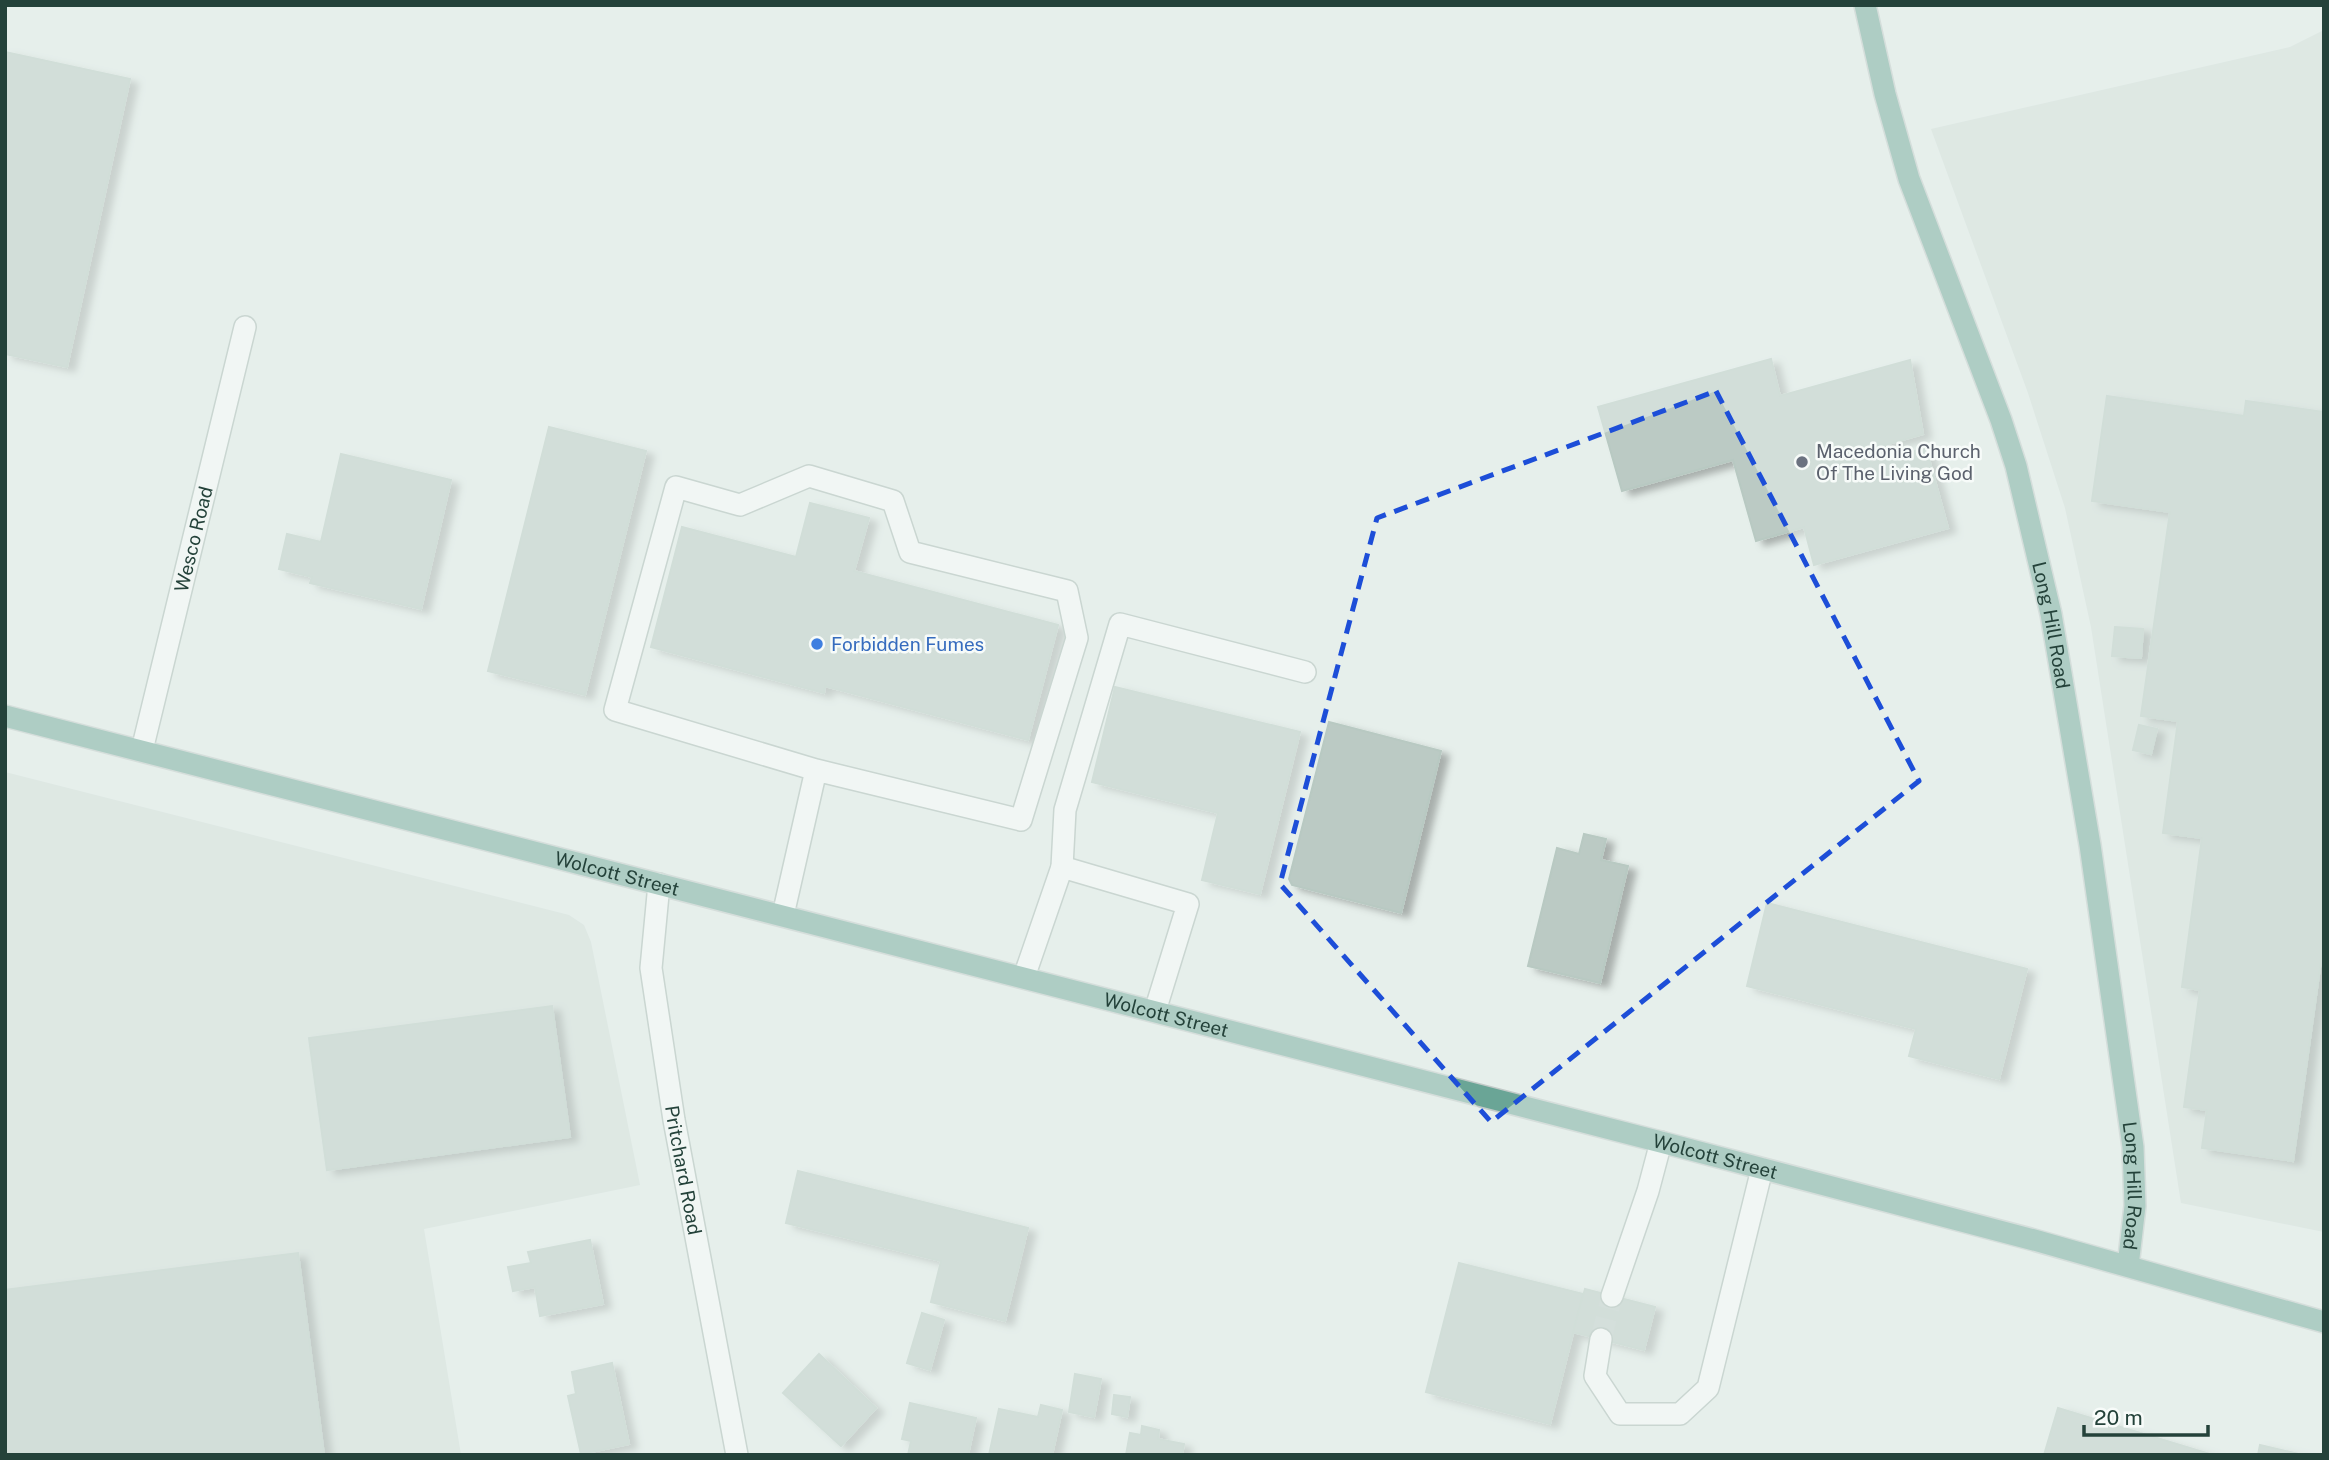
<svg xmlns="http://www.w3.org/2000/svg" width="2329" height="1460" font-family="'Public Sans',sans-serif">
<style>
.built{fill:#d4dfda}
.building{fill:#bbcac4;stroke:#b8c9c2;stroke-width:2;filter:url(#shadow)}
.lines{fill:none;stroke-linecap:round;stroke-linejoin:round}
.minor-tunnel{stroke:#bfccc8;stroke-width:21;stroke-dasharray:21 10;stroke-linecap:butt}
.minor-casing{stroke:#a8b8b2;stroke-width:24}
.major-casing{stroke:#c2cac8;stroke-width:24}
.minor{stroke:#fff;stroke-width:21}
.major{stroke:#6aa596;stroke-width:21}
.marked{fill:none;stroke:#1d4ed8;stroke-width:5;stroke-dasharray:14 9;stroke-linejoin:round}
.worship-dot{fill:#6b7280;stroke:#f7fbf9;stroke-width:2.5}
.shop-dot{fill:#3f7fe0;stroke:#f7fbf9;stroke-width:2.5}
.labels{text-anchor:middle;dominant-baseline:central;stroke-width:5;stroke-linejoin:round;paint-order:stroke}
.worship-label{font-size:19px;fill:#5b616d;stroke:#f7fbf9;text-anchor:start}
.street-label{font-size:19px;fill:#24423a;stroke:#f7fbf9}
.shop-label{font-size:19px;fill:#366cbe;stroke:#f7fbf9;text-anchor:start}
</style>
<defs>
<filter id="shadow"><feDropShadow dx="8" dy="4.5" stdDeviation="3.5" flood-color="#0004"/></filter>
</defs>
<rect width="100%" height="100%" fill="#e6efeb"/>
<g class="built">
<path d="M2324,30V1232L2181,1203L2091,627L2065,508L2028,393L1931,129L2290,47Z"/>
<path d="M5,772L569,915L584,925L591,942L640,1185L424,1229L461,1455H5Z"/>
</g>
<g class="building">
<path d="M5,52L130,79L67,367L5,354Z"/>
<path d="M1771,359L1780,396L1910,360L1923,434L1867,450L1871,463L1926,448L1948,528L1814,565L1804,527L1756,541L1733,460L1622,491L1598,407Z"/>
<path d="M2107,396L2244,416L2246,401L2324,412V939L2293,1161L2202,1148L2207,1110L2184,1107L2200,990L2182,987L2202,838L2163,833L2178,721L2141,716L2170,512L2092,501Z"/>
<path d="M549,427L646,451L585,695L488,671Z"/>
<path d="M341,454L451,480L421,609L310,583L312,577L279,569L287,534L321,542Z"/>
<path d="M810,503L869,518L854,571L1058,625L1028,740L825,686L824,693L651,647L682,527L796,557Z"/>
<path d="M2115,627L2143,629L2141,658L2112,656Z"/>
<path d="M1115,687L1300,732L1260,894L1202,880L1218,813L1092,782Z"/>
<path d="M1329,722L1441,751L1401,913L1292,885L1289,879Z"/>
<path d="M2139,725L2157,729L2151,754L2133,750Z"/>
<path d="M1584,834L1606,839L1601,860L1628,866L1600,983L1528,966L1557,848L1579,854Z"/>
<path d="M1767,903L2027,969L1999,1079L1909,1056L1916,1029L1747,986Z"/>
<path d="M552,1006L570,1137L327,1170L309,1038Z"/>
<path d="M798,1171L1028,1228L1005,1321L931,1302L941,1261L786,1223Z"/>
<path d="M590,1240L603,1304L540,1316L535,1287L513,1291L508,1267L531,1263L528,1252Z"/>
<path d="M298,1253L324,1455H5V1290Z"/>
<path d="M1459,1263L1583,1294L1550,1424L1426,1392Z"/>
<path d="M1585,1289L1655,1307L1644,1350L1573,1332Z"/>
<path d="M922,1313L944,1320L930,1370L907,1363Z"/>
<path d="M819,1354L876,1408L841,1446L783,1393Z"/>
<path d="M612,1363L629,1444L581,1454L568,1396L576,1394L572,1372Z"/>
<path d="M1075,1374L1101,1379L1094,1417L1069,1412Z"/>
<path d="M1114,1395L1130,1397L1127,1417L1112,1414Z"/>
<path d="M910,1403L976,1418L968,1455H908L911,1441L902,1439Z"/>
<path d="M1041,1405L1062,1410L1052,1455H989L999,1409L1038,1417Z"/>
<path d="M2058,1408L2213,1455H2044Z"/>
<path d="M1142,1426L1159,1430L1158,1439L1184,1444L1182,1455H1126L1130,1433L1141,1435Z"/>
<path d="M2260,1445L2303,1455H2258Z"/>
</g>
<g class="lines">
<path class="minor-tunnel" d="M1601,1339L1612,1296"/>
<g class="minor-casing">
<g id="minor">
<path id="s1" d="M142,750L245,327"/>
<path d="M1062,867L1065,810L1120,624L1305,672"/>
<path id="s2" d="M659,884L651,968L674,1120L737,1455"/>
<path d="M783,915L816,770L1021,820L1077,638L1067,591L910,552L893,501L809,476L740,505L676,487L615,710L816,770"/>
<path d="M1024,977L1062,867L1188,904L1155,1011"/>
<path d="M1612,1296L1648,1191L1661,1142"/>
<path d="M1601,1339L1595,1376L1620,1414H1680L1708,1388L1762,1169"/>
</g>
</g>
<g class="major-casing">
<g id="major">
<path id="s3" d="M1865,5L1885,94L1909,179L2001,420L2016,466L2051,614L2090,845L2133,1147L2135,1206L2128,1266"/>
<path id="s4" d="M5,716L1661,1142L2034,1240L2324,1322"/>
</g>
</g>
<use href="#minor" class="minor"/>
<use href="#major" class="major"/>
</g>
<path d="M0 0H2329V1460H0ZM1716,391L1919,781L1491,1122L1280,884L1377,518Z" fill="#e6efeb" fill-opacity=".55" fill-rule="evenodd"/>
<path class="marked" d="M1716,391L1919,781L1491,1122L1280,884L1377,518Z"/>
<circle class="worship-dot" cx="1802" cy="462" r="7"/>
<circle class="shop-dot" cx="817" cy="644" r="7"/>
<g class="labels">
<g class="worship-label">
<text x="1816" y="451">Macedonia Church<tspan x="1816" dy="22">Of The Living God</tspan></text>
</g>
<g class="street-label">
<text stroke="none"><textPath href="#s1" startOffset="217">Wesco Road</textPath></text>
<text stroke="none"><textPath href="#s3" startOffset="649">Long Hill Road</textPath></text>
<text stroke="none"><textPath href="#s4" startOffset="632">Wolcott Street</textPath></text>
<text stroke="none"><textPath href="#s4" startOffset="1199">Wolcott Street</textPath></text>
<text stroke="none"><textPath href="#s4" startOffset="1766">Wolcott Street</textPath></text>
<text stroke="none"><textPath href="#s2" startOffset="289">Pritchard Road</textPath></text>
<text stroke="none"><textPath href="#s3" startOffset="1216">Long Hill Road</textPath></text>
</g>
<g class="shop-label">
<text x="831" y="644">Forbidden Fumes</text>
</g>
</g>
<rect width="2329" height="1460" fill="none" stroke="#24423a" stroke-width="14"/>
<path d="M2084 1425v10h124v-10" fill="none" stroke="#24423a" stroke-width="3.5"/>
<text x="2094" y="1425" font-size="21" fill="#24423a" stroke="#f7fbf9" stroke-width="5" paint-order="stroke">20 m</text>
</svg>
